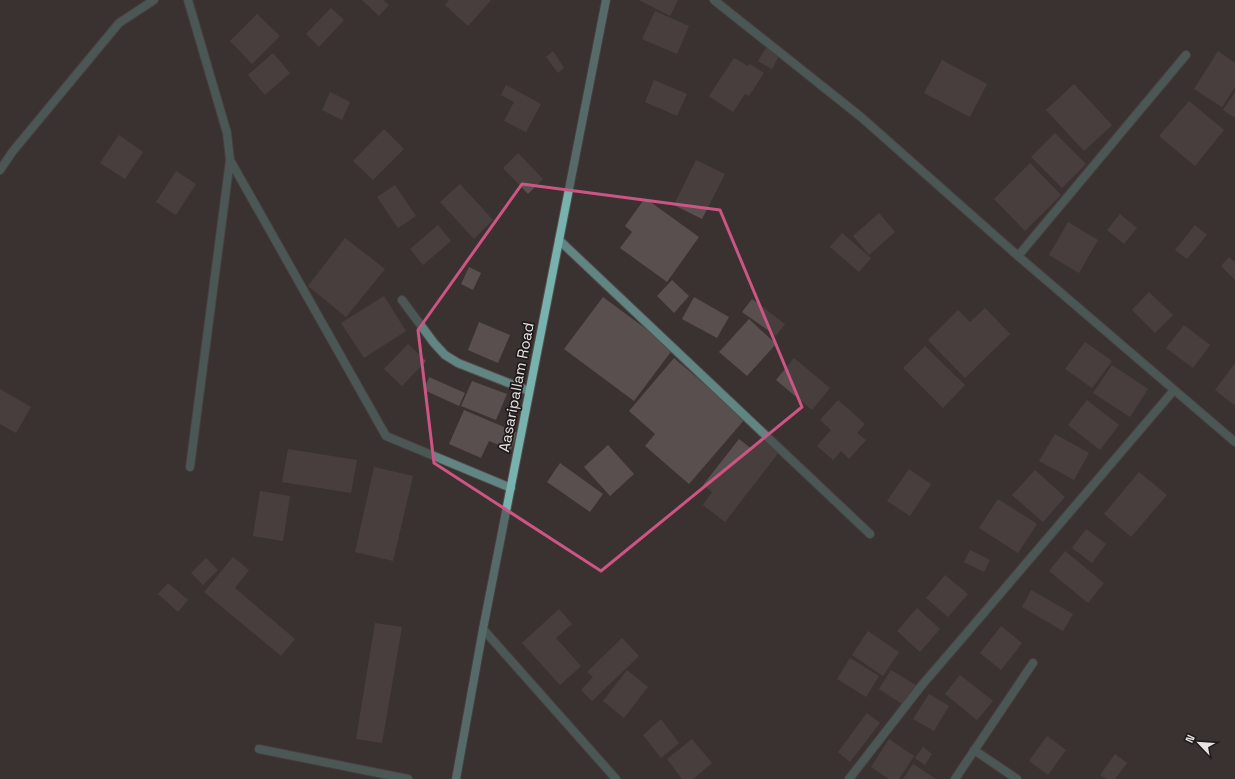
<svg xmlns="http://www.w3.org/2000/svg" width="1235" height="779" font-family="'Space Grotesk',sans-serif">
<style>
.building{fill:#594f4f}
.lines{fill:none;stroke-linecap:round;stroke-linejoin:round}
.service-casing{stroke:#564d4d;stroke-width:10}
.minor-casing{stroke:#564d4d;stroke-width:10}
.secondary-casing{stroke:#564d4d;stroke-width:10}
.service{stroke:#618582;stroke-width:8}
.minor{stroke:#618582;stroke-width:8}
.secondary{stroke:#78b2ae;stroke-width:8}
.marked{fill:none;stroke:#cd5584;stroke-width:3;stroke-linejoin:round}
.labels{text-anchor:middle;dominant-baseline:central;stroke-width:3.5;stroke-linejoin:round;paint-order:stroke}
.street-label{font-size:15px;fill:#e8e2e2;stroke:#1e1a1a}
</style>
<rect width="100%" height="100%" fill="#3a3131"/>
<g class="building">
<path d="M362,0H383L389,5L379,16Z"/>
<path d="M449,0H491L468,26L445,5Z"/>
<path d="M639,0H678L670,16Z"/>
<path d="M331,8L344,20L319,47L306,34Z"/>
<path d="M655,11L689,26L677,54L642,39Z"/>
<path d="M257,14L280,36L252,64L230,41Z"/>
<path d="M769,43L782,51L772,69L758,61Z"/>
<path d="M553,51L564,68L558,73L546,57Z"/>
<path d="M1218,51L1235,63V87L1222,107L1194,89Z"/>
<path d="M273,53L290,73L265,95L248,75Z"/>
<path d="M734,58L748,66L750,64L764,73L749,96L745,94L733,112L709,96Z"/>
<path d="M942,60L987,84L970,117L924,93Z"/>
<path d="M654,80L687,94L677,116L645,102Z"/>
<path d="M1074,84L1112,125L1084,151L1046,110Z"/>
<path d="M506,85L541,104L526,132L504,121L514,102L501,95Z"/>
<path d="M330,92L350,102L342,120L322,110Z"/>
<path d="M1235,92V118L1223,110Z"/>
<path d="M1189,101L1224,130L1195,166L1159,136Z"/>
<path d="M384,129L404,149L373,180L353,161Z"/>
<path d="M1055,133L1086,164L1062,188L1031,157Z"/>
<path d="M119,135L143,152L125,179L100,163Z"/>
<path d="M518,153L543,179L528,194L503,168Z"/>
<path d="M696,160L725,174L702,219L674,205Z"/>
<path d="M1030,163L1061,195L1025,231L994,199Z"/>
<path d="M176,171L196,184L176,215L156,202Z"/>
<path d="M460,184L493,220L474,239L440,202Z"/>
<path d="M395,185L416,216L398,228L377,197Z"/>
<path d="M645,198L699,237L667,282L620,248L632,232L625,226Z"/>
<path d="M879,213L895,232L869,255L853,236Z"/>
<path d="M1120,214L1137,228L1124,244L1107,230Z"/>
<path d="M1068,222L1098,240L1079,273L1049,255Z"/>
<path d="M438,225L451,241L423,265L410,249Z"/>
<path d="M1195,225L1207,235L1187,259L1175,250Z"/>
<path d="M842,233L871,258L859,272L830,247Z"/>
<path d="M345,238L385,269L346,317L308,286Z"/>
<path d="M1229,257L1235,262V280L1221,266Z"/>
<path d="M469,267L481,273L473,290L461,284Z"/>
<path d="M672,280L689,296L674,313L657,296Z"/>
<path d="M1149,292L1173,315L1155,333L1132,310Z"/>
<path d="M384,296L406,331L364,358L341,323Z"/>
<path d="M603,297L673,349L634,401L564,349Z"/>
<path d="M694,297L729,317L717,338L682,319Z"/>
<path d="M752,299L785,324L776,336L742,312Z"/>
<path d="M985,308L1010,334L965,378L928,340L958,310L970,322Z"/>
<path d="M749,319L776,344L747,376L719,352Z"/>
<path d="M479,322L510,335L498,363L468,350Z"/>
<path d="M1184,325L1210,345L1193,368L1166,348Z"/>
<path d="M1085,342L1112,361L1092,388L1065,369Z"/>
<path d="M408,344L426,361L402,386L384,369Z"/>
<path d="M925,346L965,385L943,408L903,368Z"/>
<path d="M674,358L745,419L689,484L645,446L655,434L629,411Z"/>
<path d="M794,358L830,388L812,410L776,380Z"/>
<path d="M1235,363V404L1234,405L1215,390Z"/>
<path d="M1112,365L1148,389L1130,417L1093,393Z"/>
<path d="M429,377L465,393L459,406L424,390Z"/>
<path d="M472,381L507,394L496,420L461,406Z"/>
<path d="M0,389L31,407L16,433L0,424Z"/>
<path d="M838,400L865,424L857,433L866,440L849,459L841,451L833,460L817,446L831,430L820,420Z"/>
<path d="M1087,400L1119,425L1100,450L1068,425Z"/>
<path d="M464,410L518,433L511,450L489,441L481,458L449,444Z"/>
<path d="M765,433L783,447L725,522L703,505L712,492L703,485L739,439L752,449Z"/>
<path d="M1055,434L1089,453L1074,480L1039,461Z"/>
<path d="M608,445L634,474L610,496L584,467Z"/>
<path d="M288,449L357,460L351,493L282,482Z"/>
<path d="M560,463L603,494L590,512L547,482Z"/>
<path d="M374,467L413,476L393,561L355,552Z"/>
<path d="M909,469L931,484L910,516L887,501Z"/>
<path d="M1035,470L1065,497L1043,522L1012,495Z"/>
<path d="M1139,472L1167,495L1131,537L1104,514Z"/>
<path d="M260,491L290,496L283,541L253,536Z"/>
<path d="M998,499L1037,524L1018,553L979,528Z"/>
<path d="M1086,529L1106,544L1092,563L1072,548Z"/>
<path d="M970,550L990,560L984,572L964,562Z"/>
<path d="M1065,551L1104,583L1088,603L1049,571Z"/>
<path d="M233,557L249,570L235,588L295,639L281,656L204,592Z"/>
<path d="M206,558L218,570L203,585L191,573Z"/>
<path d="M945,575L968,594L948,617L926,598Z"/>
<path d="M168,583L188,600L178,612L158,594Z"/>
<path d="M1031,590L1073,614L1063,631L1022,607Z"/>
<path d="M917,608L940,629L920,652L897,631Z"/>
<path d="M559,609L572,624L556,638L581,666L560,685L522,643Z"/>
<path d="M375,623L402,627L382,743L356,739Z"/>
<path d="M1001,626L1022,643L1001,670L980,653Z"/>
<path d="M868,631L899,652L883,676L852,655Z"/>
<path d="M622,638L639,656L592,701L581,690L593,677L587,672Z"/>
<path d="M850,658L879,676L866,697L837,679Z"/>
<path d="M627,670L648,687L624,718L603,701Z"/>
<path d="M891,670L917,686L905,706L879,689Z"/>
<path d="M960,675L993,701L977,720L945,694Z"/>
<path d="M929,694L949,706L934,731L913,719Z"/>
<path d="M867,713L880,723L850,762L838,752Z"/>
<path d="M661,719L679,743L661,758L643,735Z"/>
<path d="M1047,736L1066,750L1048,775L1029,761Z"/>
<path d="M692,739L712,763L693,779H682L667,759Z"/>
<path d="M889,739L914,756L899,779H889L871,767Z"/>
<path d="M923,747L932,754L925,765L915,758Z"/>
<path d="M1115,754L1127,763L1115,779H1107L1100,775Z"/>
<path d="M913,764L936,779H903Z"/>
</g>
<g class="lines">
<g class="service-casing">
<g id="service">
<path d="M402,300L434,343L445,355L458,363L529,391"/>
<path d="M259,749L408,779"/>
</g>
</g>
<g class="minor-casing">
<g id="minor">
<path d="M188,0L227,133L230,160L190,467"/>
<path d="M714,0L861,117L1018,256L1235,442"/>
<path d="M230,160L386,436L511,488"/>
<path d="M0,170L13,151L119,23L154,0"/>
<path d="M559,240L870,534"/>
<path d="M1018,256L1186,55"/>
<path d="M483,629L616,779"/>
<path d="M974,750L1017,779"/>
<path d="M849,779L922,685L959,642L1174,390"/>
<path d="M955,779L1033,663"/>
</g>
</g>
<g class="secondary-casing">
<path id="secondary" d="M456,779L483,629L606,0"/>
</g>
<use href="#service" class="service"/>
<use href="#minor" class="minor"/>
<use href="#secondary" class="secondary"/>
</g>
<path d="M0 0H1235V779H0ZM522,184L720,210L802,407L601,571L434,463L418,330Z" fill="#3a3131" fill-opacity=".55" fill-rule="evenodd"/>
<path class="marked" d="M522,184L720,210L802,407L601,571L434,463L418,330Z"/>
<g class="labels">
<g class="street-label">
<text transform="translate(516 387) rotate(-79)">Aasaripallam Road</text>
</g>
</g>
<g transform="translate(1199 743) rotate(295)" stroke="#1e1a1a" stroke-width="3" paint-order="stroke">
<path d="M0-3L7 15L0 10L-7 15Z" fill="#e8e2e2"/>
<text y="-6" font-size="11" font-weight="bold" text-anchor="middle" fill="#e8e2e2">N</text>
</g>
</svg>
